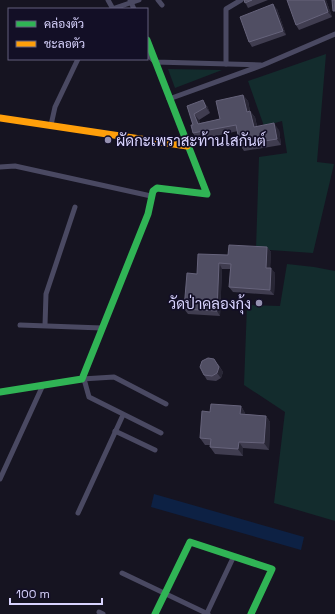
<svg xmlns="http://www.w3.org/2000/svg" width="335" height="614" font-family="'Space Grotesk',Sarabun,sans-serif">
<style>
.green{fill:#132c2d}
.water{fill:#0d2144}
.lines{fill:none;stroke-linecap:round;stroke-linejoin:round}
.street{stroke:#4a4962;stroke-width:5}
.fast{stroke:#30b455;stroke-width:7}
.slow{stroke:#ff9f0a;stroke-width:7}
.wall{fill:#403d50}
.shaded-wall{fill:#282635}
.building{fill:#504e63;stroke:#66637b}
.poi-dot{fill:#9591b1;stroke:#130f26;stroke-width:1.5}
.labels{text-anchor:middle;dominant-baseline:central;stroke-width:3.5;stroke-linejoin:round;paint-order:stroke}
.poi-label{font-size:15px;fill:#d9d4ff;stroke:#130f26;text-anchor:start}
</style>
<rect width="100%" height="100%" fill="#161421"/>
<g class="green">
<path d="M326,54L317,162L334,164L313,253L256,249L259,157L287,153L282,121L264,126L248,81Z"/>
<path d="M168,69L222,70L175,88Z"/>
<path d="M287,264L314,267L335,271V521L274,503L285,412L244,385L247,305L280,306Z"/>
</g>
<path class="water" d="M154,494L304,537L301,550L151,507Z"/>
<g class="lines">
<g class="street">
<path d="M108,0L113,9"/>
<path d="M130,0L134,9"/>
<path d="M158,0L162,5"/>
<path d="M112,9L139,0"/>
<path d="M147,54L155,62L261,65"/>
<path d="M226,64V9L241,0"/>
<path d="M169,99L263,65L335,34"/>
<path d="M51,125L55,107L78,59"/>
<path d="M0,167L15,166L151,196"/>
<path d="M20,325L102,328"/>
<path d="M45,325L46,294L75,207"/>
<path d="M82,379L114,377L166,404"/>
<path d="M84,379L89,397L161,433"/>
<path d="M115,431L155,450"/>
<path d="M0,479L43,385"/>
<path d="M78,513L123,415"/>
<path d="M122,573L208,614"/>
<path d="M99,612L103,614"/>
<path d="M207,613L233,558"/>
</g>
<g class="fast">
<path d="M0,392L82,379L148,214L153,191L157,188L207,194L147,40"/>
<path d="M155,614L190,542L272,569L251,614"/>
</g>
<path class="slow" d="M0,118L187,146"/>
</g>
<g class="wall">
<path d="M244,0H268L248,8Z"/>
<path d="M326,0L332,17L299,30L296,25Z"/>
<path d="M277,9L286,35L252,47L249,42Z"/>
<path d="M243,95L248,101L250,111L255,117L257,126L279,130L281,145L244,151L240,145L238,131L197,140L193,133V125L187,106H207L210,113L199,120L200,123L220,119Z"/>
<path d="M267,247L271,252L270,268L275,273L274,295L233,292L229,287L230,269H222L220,316L188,314L184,309L197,274L228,255Z"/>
<path d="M218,364L223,372L221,378L216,381L207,380L204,375Z"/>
<path d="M241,406L245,413V414L266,416L270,422L269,450L243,448V456L215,454L210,447V445H205L200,438L210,412Z"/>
</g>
<g class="shaded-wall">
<path d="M324,0H326L332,17L328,12Z"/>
<path d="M273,4L277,9L286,35L283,31Z"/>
<path d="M243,95L248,101L251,118L247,112Z"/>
<path d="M203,100L207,106L210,113L206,107Z"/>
<path d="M250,111L255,117L258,133L254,127Z"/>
<path d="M194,114L199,120L202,130L198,124Z"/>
<path d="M274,123L279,130L281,145L277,139Z"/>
<path d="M267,247L271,252L270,273L266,268Z"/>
<path d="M219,263L222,269L220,316L217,311Z"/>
<path d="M271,268L275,273L274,295L270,290Z"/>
<path d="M214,359L223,372L221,378L217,373Z"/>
<path d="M241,406L245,413V421L240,414Z"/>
<path d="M266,416L270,422L269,450L264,443Z"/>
<path d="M239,442L243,448V456L238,449Z"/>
</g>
<g class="building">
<path d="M244,0H252L245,3Z"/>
<path d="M287,0H324L328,12L296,25Z"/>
<path d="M332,0H335V11H333Z"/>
<path d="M273,4L283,31L249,42L240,17Z"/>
<path d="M243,95L247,112L250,111L254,127L274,123L277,139L240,145L236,125L193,133L191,125H193L187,106L203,100L206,107L194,114L198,124L220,119L216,101Z"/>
<path d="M229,245L267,247L266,268H271L270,290L229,287L231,264L219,263L217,311L184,309L187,273L197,274L198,254L228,255Z"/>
<path d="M208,358L214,359L219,367L217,373L212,376L204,375L200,367L202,361Z"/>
<path d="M211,404L241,406L240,414L266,416L264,443L239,442L238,449L210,447L211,439L200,438L202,411L210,412Z"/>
</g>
<g class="poi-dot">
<circle cx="108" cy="140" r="4"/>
<circle cx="259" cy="303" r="4"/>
</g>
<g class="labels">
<g class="poi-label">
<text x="116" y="140">ผัดกะเพราสะท้านโสกันต์</text>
<text x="251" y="303" text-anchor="end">วัดป่าคลองกุ้ง</text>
</g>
</g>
<rect x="8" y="8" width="140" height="52" fill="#130f26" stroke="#625e7d"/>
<rect x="16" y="21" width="20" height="6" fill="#30b455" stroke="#625e7d"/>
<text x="44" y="28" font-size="12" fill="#d9d4ff">คล่องตัว</text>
<rect x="16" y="41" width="20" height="6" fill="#ff9f0a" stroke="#625e7d"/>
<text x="44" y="48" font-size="12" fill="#d9d4ff">ชะลอตัว</text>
<path d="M10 598v6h92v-6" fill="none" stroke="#d9d4ff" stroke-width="2"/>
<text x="16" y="598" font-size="12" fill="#d9d4ff" stroke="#130f26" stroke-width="3" paint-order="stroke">100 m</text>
</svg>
